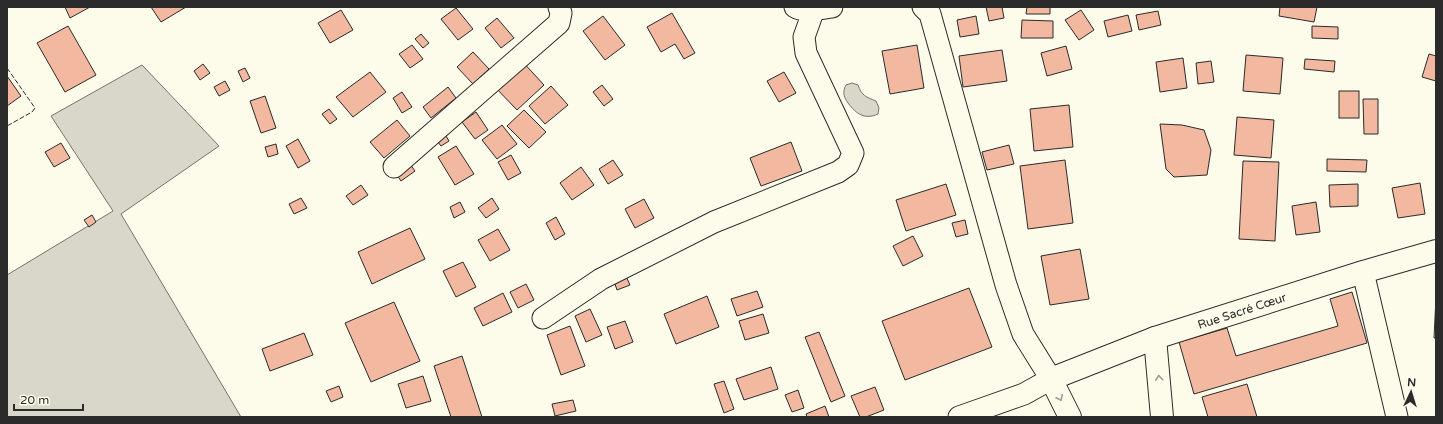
<svg xmlns="http://www.w3.org/2000/svg" width="1443" height="424" font-family="'Varela Round',sans-serif">
<style>
.water{fill:#d8d7c9;stroke:#74746e}
.building{fill:#f2b8a0;stroke:#2b2b2b}
.lines{fill:none;stroke-linecap:round;stroke-linejoin:round}
.street-casing{stroke:#2b2b2b;stroke-width:23}
.secondary-casing{stroke:#2b2b2b;stroke-width:24}
.street{stroke:#fdfbea;stroke-width:21}
.secondary{stroke:#fdfbea;stroke-width:22}
.fence{stroke:#2b2b2b;stroke-width:1;stroke-dasharray:5 2;stroke-linecap:butt}
.oneway{stroke:#9e9d94}
.labels{text-anchor:middle;dominant-baseline:central;stroke-width:3;stroke-linejoin:round;paint-order:stroke}
.street-label{font-size:12px;fill:#2b2b2b;stroke:#fdfbea}
</style>
<rect width="100%" height="100%" fill="#fdfbea"/>
<g class="water">
<path d="M142,65L219,146L121,214L241,417H7V275L113,211L51,116Z"/>
<path d="M852,83L858,85C862,96 866,97 876,101L879,108L878,114C865,120 856,114 848,103C846,100 843,95 844,91C844,89 845,87 846,85Z"/>
</g>
<g class="building">
<path d="M65,7H90L70,18Z"/>
<path d="M151,7H186L161,22Z"/>
<path d="M986,7H1002L1004,18L989,21Z"/>
<path d="M1027,7H1050V14H1026Z"/>
<path d="M1280,7H1317L1314,22L1279,16Z"/>
<path d="M456,8L473,29L458,40L441,19Z"/>
<path d="M341,10L353,30L330,43L318,23Z"/>
<path d="M1081,10L1094,30L1079,40L1065,20Z"/>
<path d="M1158,11L1161,25L1139,30L1136,15Z"/>
<path d="M672,13L695,53L684,59L675,44L661,52L647,27Z"/>
<path d="M1128,15L1132,31L1108,37L1104,21Z"/>
<path d="M603,16L625,45L605,60L583,31Z"/>
<path d="M976,16L979,34L960,37L957,20Z"/>
<path d="M497,18L514,38L501,48L485,28Z"/>
<path d="M1022,20L1053,21V38H1021Z"/>
<path d="M68,26L96,75L65,92L37,43Z"/>
<path d="M1312,26L1338,27V39L1312,38Z"/>
<path d="M421,34L429,43L423,48L415,39Z"/>
<path d="M412,45L423,59L410,68L399,54Z"/>
<path d="M917,45L924,88L890,94L882,51Z"/>
<path d="M1066,46L1072,69L1047,76L1041,53Z"/>
<path d="M1002,50L1007,81L963,87L959,56Z"/>
<path d="M473,52L489,69L473,84L457,67Z"/>
<path d="M1429,54L1436,56V81L1422,77Z"/>
<path d="M1246,55L1283,58L1280,94L1243,91Z"/>
<path d="M1183,58L1187,88L1160,92L1156,62Z"/>
<path d="M520,59L544,85L517,110L493,85Z"/>
<path d="M1305,59L1335,61L1334,72L1304,69Z"/>
<path d="M1211,61L1214,82L1198,84L1196,63Z"/>
<path d="M203,64L210,73L200,80L194,71Z"/>
<path d="M245,68L250,78L243,82L238,71Z"/>
<path d="M370,72L386,92L353,117L336,97Z"/>
<path d="M784,72L796,93L779,102L767,81Z"/>
<path d="M7,76L21,96L7,106Z"/>
<path d="M225,81L230,90L219,96L214,87Z"/>
<path d="M602,85L613,99L604,106L593,92Z"/>
<path d="M551,86L568,105L545,124L529,106Z"/>
<path d="M448,87L456,98L431,118L423,107Z"/>
<rect x="1339" y="91" width="20" height="27"/>
<path d="M402,92L412,107L402,113L393,98Z"/>
<path d="M265,96L276,128L261,133L250,101Z"/>
<path d="M1363,99H1378V134H1364Z"/>
<path d="M1069,105L1073,147L1034,151L1030,109Z"/>
<path d="M329,109L337,119L330,124L322,114Z"/>
<path d="M524,110L546,132L529,148L507,126Z"/>
<path d="M476,112L488,130L475,139L462,122Z"/>
<path d="M1237,117L1274,120L1271,158L1234,155Z"/>
<path d="M397,120L410,136L384,158L370,142Z"/>
<path d="M1160,124L1182,125L1204,130L1211,150L1207,175L1174,177L1166,169Z"/>
<path d="M502,125L517,144L497,159L482,140Z"/>
<path d="M443,131L449,141L441,146L434,137Z"/>
<path d="M298,139L310,161L298,168L286,146Z"/>
<path d="M791,142L802,171L761,186L750,158Z"/>
<path d="M61,143L70,158L54,167L45,152Z"/>
<path d="M276,144L278,154L268,157L265,147Z"/>
<path d="M1009,145L1014,164L987,170L982,152Z"/>
<path d="M456,146L474,174L455,185L438,157Z"/>
<path d="M511,155L521,173L508,180L498,162Z"/>
<path d="M1327,159L1367,160L1366,172L1327,171Z"/>
<path d="M613,160L623,175L608,184L599,169Z"/>
<path d="M1065,160L1073,223L1028,229L1020,166Z"/>
<path d="M408,161L415,171L401,181L394,171Z"/>
<path d="M1243,161L1279,162L1275,241L1239,239Z"/>
<path d="M581,167L594,185L572,200L560,183Z"/>
<path d="M1420,183L1425,214L1398,218L1392,188Z"/>
<path d="M946,184L956,215L906,231L896,200Z"/>
<path d="M1358,184V206L1330,207L1329,185Z"/>
<path d="M361,185L368,195L353,205L346,196Z"/>
<path d="M301,198L307,208L294,214L289,204Z"/>
<path d="M492,198L499,209L486,218L478,208Z"/>
<path d="M644,199L654,218L635,228L625,209Z"/>
<path d="M460,202L465,212L454,218L450,207Z"/>
<path d="M1316,202L1320,232L1296,235L1292,206Z"/>
<path d="M92,215L96,222L89,227L84,220Z"/>
<path d="M556,217L565,234L555,240L546,223Z"/>
<path d="M965,220L968,234L956,237L952,223Z"/>
<path d="M410,228L425,259L372,284L358,252Z"/>
<path d="M498,229L510,250L490,261L478,240Z"/>
<path d="M913,236L923,256L903,266L893,246Z"/>
<path d="M1080,249L1089,299L1050,305L1041,256Z"/>
<path d="M463,262L476,287L456,297L443,271Z"/>
<path d="M625,274L630,285L617,290L613,278Z"/>
<path d="M526,284L534,300L518,308L510,292Z"/>
<path d="M969,288L992,347L905,380L882,321Z"/>
<path d="M757,291L763,307L737,316L731,299Z"/>
<path d="M1352,292L1367,343L1194,394L1179,342L1227,328L1236,356L1338,326L1330,299Z"/>
<path d="M503,293L512,312L483,326L474,308Z"/>
<path d="M707,296L719,327L676,344L664,314Z"/>
<path d="M1436,297V338H1434Z"/>
<path d="M394,302L420,361L371,382L345,323Z"/>
<path d="M590,309L602,335L586,342L575,316Z"/>
<path d="M763,314L769,333L745,340L739,321Z"/>
<path d="M625,321L633,342L615,349L607,327Z"/>
<path d="M570,326L585,366L561,375L547,335Z"/>
<path d="M819,332L845,396L831,402L805,337Z"/>
<path d="M304,333L313,355L270,371L262,349Z"/>
<path d="M462,356L482,417H451L434,366Z"/>
<path d="M771,367L778,389L744,400L736,379Z"/>
<path d="M423,376L431,401L406,408L398,384Z"/>
<path d="M724,381L734,409L724,413L714,384Z"/>
<path d="M1247,384L1257,417H1208L1202,397Z"/>
<path d="M339,386L343,397L331,402L326,391Z"/>
<path d="M875,387L884,410L866,417H860L851,396Z"/>
<path d="M798,390L804,408L792,412L785,395Z"/>
<path d="M573,400L576,411L555,416L552,404Z"/>
<path d="M825,406L829,417H807L806,414Z"/>
</g>
<g class="lines">
<g class="street-casing">
<g id="street">
<path d="M795,7C804,13 822,8 832,7"/>
<path d="M923,7L930,14L1006,285L1023,334L1051,379L1024,394L959,417"/>
<path d="M394,167L559,23L561,13L559,7"/>
<path d="M1363,272L1397,417"/>
<path d="M543,318L601,279L714,222L838,172L848,165L853,153L806,53L804,37L814,9"/>
</g>
</g>
<g class="secondary-casing">
<g id="secondary">
<path d="M1155,338L1162,417"/>
<path d="M1070,417L1051,379L1155,338L1363,272L1436,251"/>
</g>
</g>
<use href="#street" class="street"/>
<use href="#secondary" class="secondary"/>
<path class="fence" d="M7,68L35,108L32,112L7,126"/>
</g>
<defs><path id="oneway-chevron" d="M-2-3.5L2.5 0L-2 3.5" fill="none" stroke-width="1.6" stroke-linecap="round" stroke-linejoin="round"/></defs>
<g class="oneway">
<use href="#oneway-chevron" transform="translate(1159 378) rotate(-95)"/>
<use href="#oneway-chevron" transform="translate(1060 398) rotate(63)"/>
</g>
<g class="labels">
<g class="street-label">
<text transform="translate(1242 311) rotate(-18)">Rue Sacré Cœur</text>
</g>
</g>
<rect width="1443" height="424" fill="none" stroke="#2b2b2b" stroke-width="16"/>
<g transform="translate(1411 392) rotate(4)" stroke="#fdfbea" stroke-width="3" paint-order="stroke">
<path d="M0-3L7 15L0 10L-7 15Z" fill="#2b2b2b"/>
<text y="-6" font-size="11" font-weight="bold" text-anchor="middle" fill="#2b2b2b">N</text>
</g>
<path d="M14 404v6h69v-6" fill="none" stroke="#2b2b2b" stroke-width="2"/>
<text x="20" y="404" font-size="12" fill="#2b2b2b" stroke="#fdfbea" stroke-width="3" paint-order="stroke">20 m</text>
</svg>
